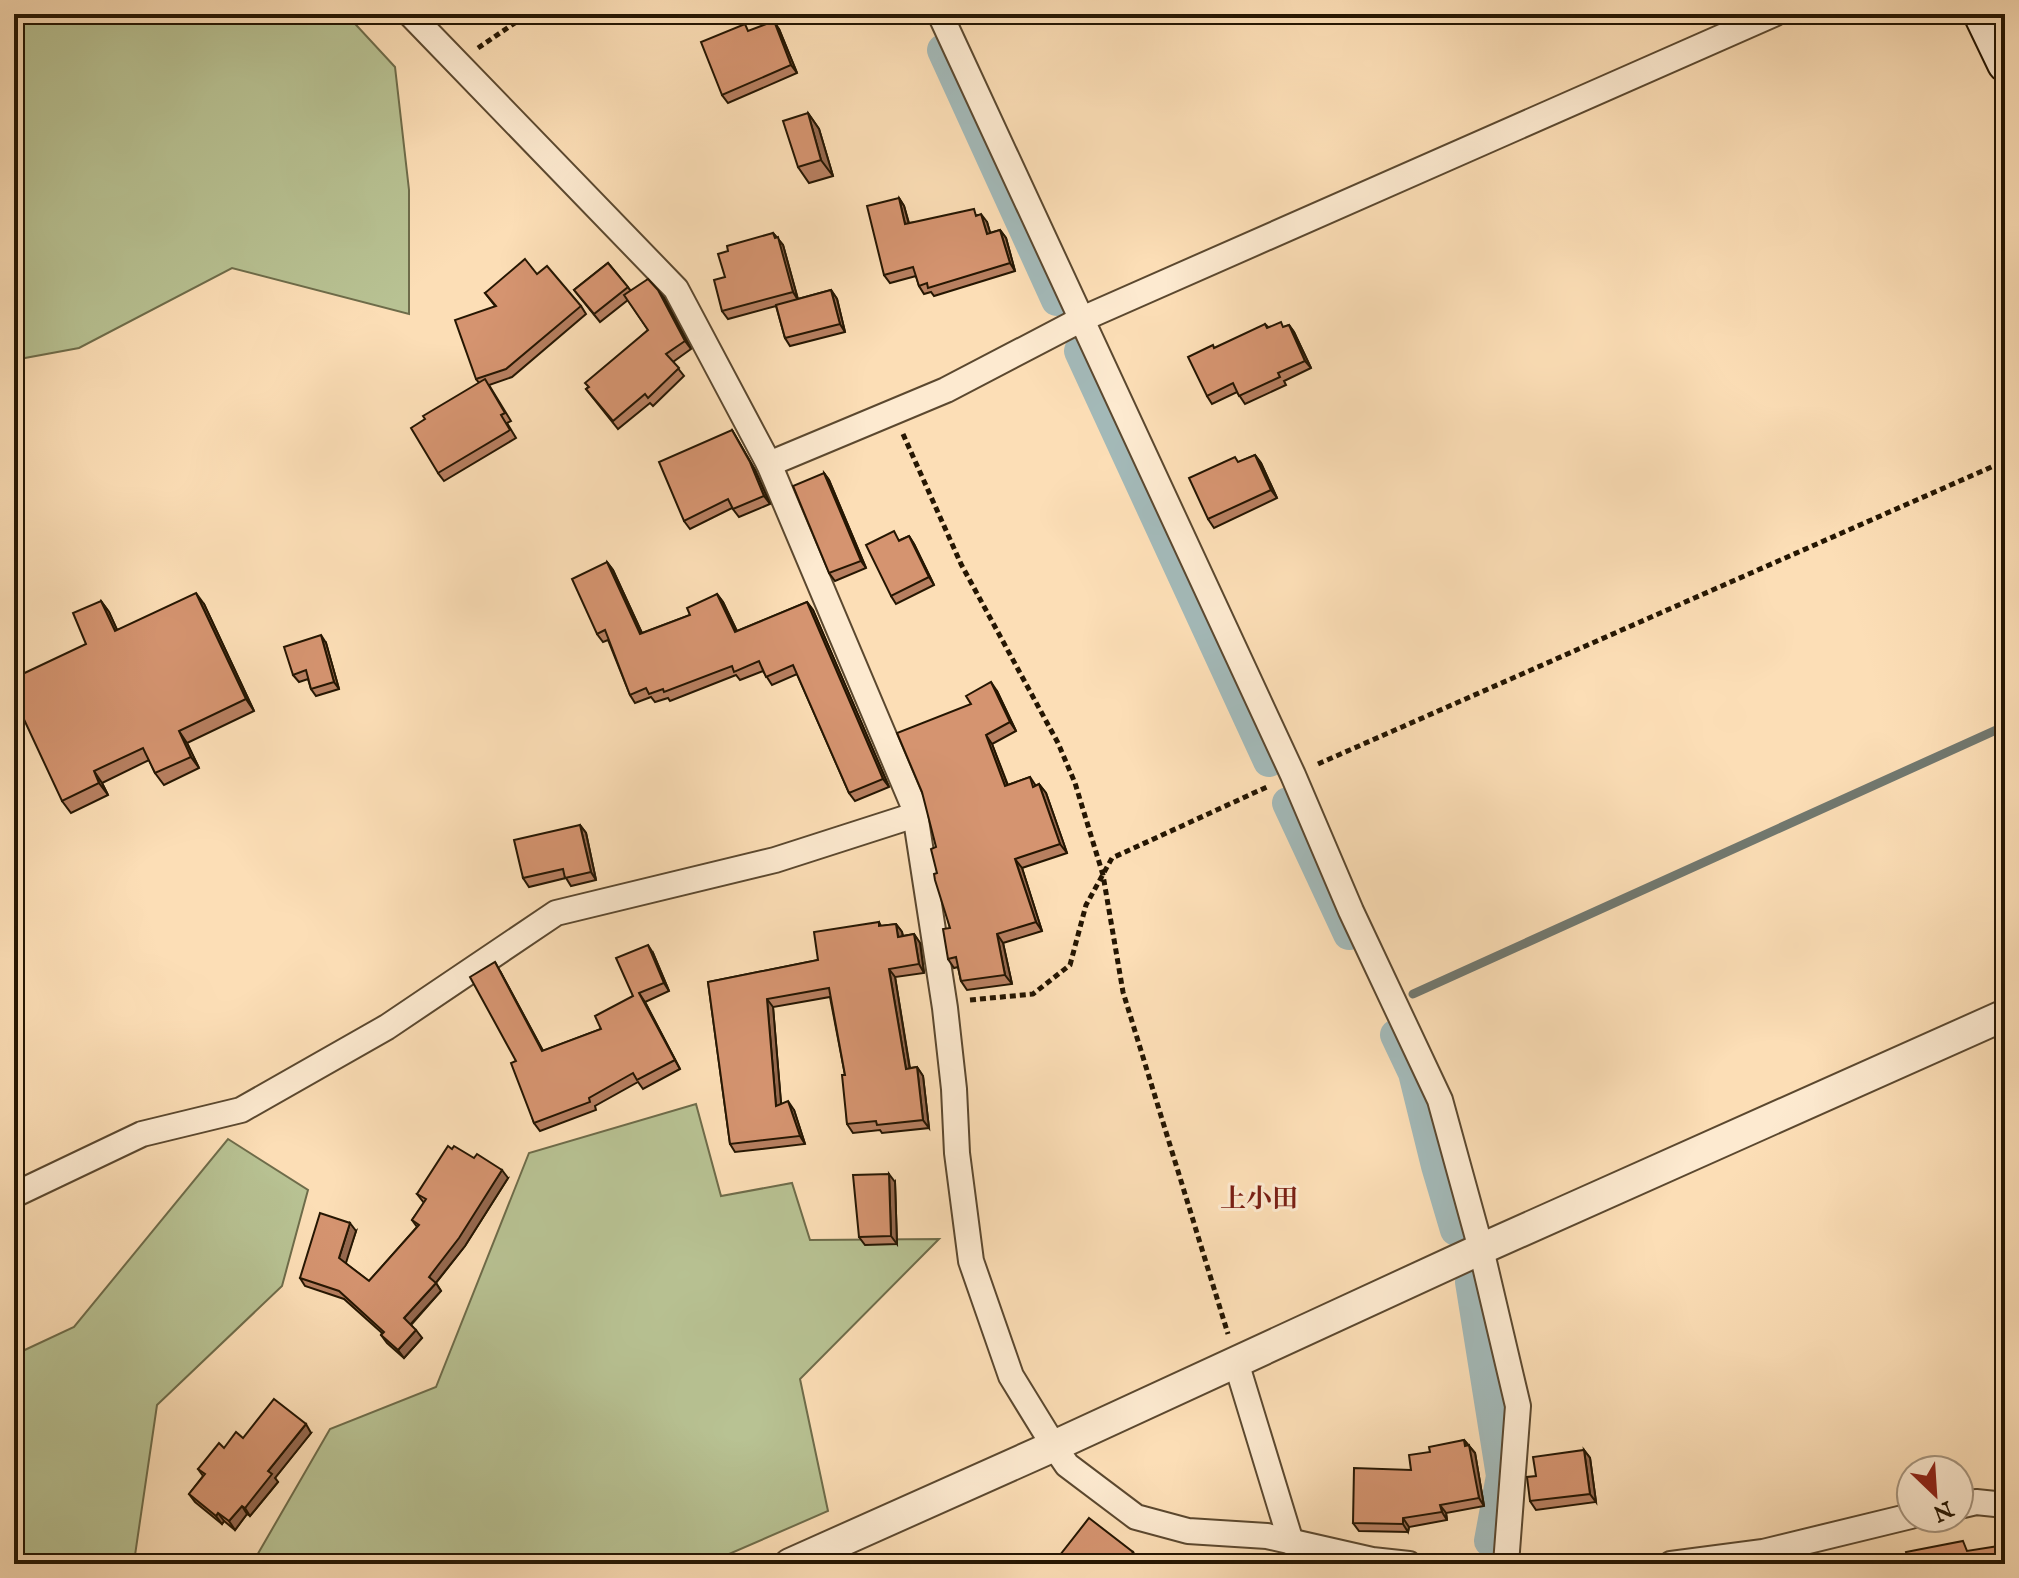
<svg xmlns="http://www.w3.org/2000/svg" width="2019" height="1578" font-family="'IM FELL English','Noto Serif JP',serif">
<style>
.green{fill:#b8c293;stroke:#6e6c4a;stroke-width:2}
.lines{fill:none;stroke-linecap:round;stroke-linejoin:round}
.stream{stroke:#71786f;stroke-width:9}
.canal{stroke:#a3b9b8;stroke-width:32}
.minor-casing{stroke:#5b482f;stroke-width:28}
.tertiary-casing{stroke:#5b482f;stroke-width:34}
.secondary-casing{stroke:#251602;stroke-width:38}
.path{stroke:#251602;stroke-width:5;stroke-dasharray:6 4;stroke-linecap:butt}
.minor{stroke:#fdead0;stroke-width:24}
.tertiary{stroke:#fdead0;stroke-width:30}
.secondary{stroke:#fdead0;stroke-width:34}
.wall{fill:#b77f60;stroke:#251602;stroke-width:2}
.shaded-wall{fill:#95684e;stroke:#251602;stroke-width:2}
.building{fill:#d59470;stroke:#251602;stroke-width:2}
.labels{text-anchor:middle;dominant-baseline:central;stroke-width:6;stroke-linejoin:round;paint-order:stroke}
.quarter-label{font-size:26px;font-weight:bold;fill:#7a1f14;stroke:#fdead0}
</style>
<rect width="100%" height="100%" fill="#fcdeb6"/>
<filter id="stains"><feTurbulence type="fractalNoise" baseFrequency=".0025" numOctaves="4"/><feColorMatrix values="0 0 0 0 .2 0 0 0 0 .09 0 0 0 0 .02 0 0 0 .5 -.17"/></filter>
<radialGradient id="worn" r=".72"><stop offset=".6" stop-color="#630" stop-opacity="0"/><stop offset="1" stop-color="#630" stop-opacity=".3"/></radialGradient>
<g class="green">
<path d="M14,14H346L395,67L409,190V314L232,268L79,348L14,360Z"/>
<path d="M696,1104L721,1196L792,1183L810,1240L939,1239L800,1379L828,1511L706,1564H252L330,1429L436,1387L529,1153Z"/>
<path d="M228,1139L308,1190L282,1286L157,1405L134,1562L137,1564H14V1355L74,1327Z"/>
</g>
<g class="lines">
<path class="stream" d="M1413,994L2005,726"/>
<g class="canal">
<path d="M943,50L1057,300"/>
<path d="M1080,351L1269,761"/>
<path d="M1288,803L1349,934"/>
<path d="M1396,1035L1414,1073L1437,1166L1456,1230"/>
<path d="M1471,1282L1502,1476L1490,1541"/>
</g>
<g class="minor-casing">
<g id="minor">
<path d="M410,14L676,289L769,464L914,807L945,1008L954,1089L957,1153L971,1261L1011,1376L1054,1446L1067,1465L1136,1517L1188,1531L1267,1536L1372,1560L1409,1564"/>
<path d="M940,14L1293,775L1351,911L1440,1100L1481,1249L1518,1406L1506,1564"/>
<path d="M769,464L946,390L1082,319L1774,14"/>
<path d="M14,1195L142,1134L241,1110L387,1027L556,913L775,860L915,815"/>
<path d="M1236,1362L1291,1542"/>
<path d="M1959,1506L1976,1502L2005,1505"/>
<path d="M1671,1564L1763,1552L1911,1516"/>
</g>
</g>
<g class="tertiary-casing">
<path id="tertiary" d="M790,1564L1054,1446L1481,1249L2005,1015"/>
</g>
<g class="secondary-casing">
<path id="secondary" d="M1981,14L2005,64"/>
</g>
<g class="path">
<path d="M478,48L528,14"/>
<path d="M903,434L961,564L1058,743L1075,783L1103,875L1123,992L1228,1334"/>
<path d="M1318,764L2005,461"/>
<path d="M970,1000L1033,994L1070,965L1086,905L1112,858L1269,786"/>
</g>
<use href="#minor" class="minor"/>
<use href="#tertiary" class="tertiary"/>
<use href="#secondary" class="secondary"/>
</g>
<g class="wall">
<path d="M779,29L797,73L728,103L722,95L750,31Z"/>
<path d="M808,113L819,129L833,176L809,183L798,167Z"/>
<path d="M899,198L904,206L909,223L978,215L987,222L990,233L1000,230L1006,238L1015,271L934,296L931,292L924,294L919,286L916,276L890,283L884,275Z"/>
<path d="M773,233L783,245L798,299L831,290L837,299L845,332L790,346L785,338L776,306L728,319L722,311L725,277Z"/>
<path d="M608,263L631,291L664,298L691,349L673,362L684,376L653,406L650,403L618,429L586,389L648,330L628,300L600,322L574,290Z"/>
<path d="M537,274L581,306L586,314L512,377L489,385L511,421L507,423L516,438L444,481L438,473L479,383L476,379L495,306L485,293Z"/>
<path d="M1265,324L1268,327H1284L1289,325L1294,332L1311,368L1284,381L1286,385L1245,404L1237,392L1212,404L1207,396Z"/>
<path d="M732,430L755,470L770,504L739,517L732,508L690,529L684,521Z"/>
<path d="M1255,455L1261,463L1277,498L1214,528L1208,519L1239,462Z"/>
<path d="M824,473L829,480L866,568L835,581L829,573Z"/>
<path d="M909,536L914,544L934,585L896,604L891,596L900,540Z"/>
<path d="M607,562L613,570L642,633L690,615L717,594L723,602L737,631L807,602L813,610L889,787L855,801L849,793L797,674L772,685L763,671L740,680L736,675L670,701L668,698L655,702L651,697L635,703L630,695L608,640L603,642L597,634Z"/>
<path d="M101,601L109,612L117,630L204,604L254,711L187,743L199,768L164,785L155,773L149,760L102,783L108,795L71,813L62,801L86,644Z"/>
<path d="M326,643L339,689L316,696L311,689L308,679L299,682L293,675Z"/>
<path d="M997,691L1016,731L992,744L1008,785L1030,777L1036,786L1039,784L1046,793L1067,853L1022,868L1042,931L1003,943L1012,984L967,990L961,981L958,967L954,968L948,959L950,928L937,873L936,847L971,704Z"/>
<path d="M580,825L586,833L596,880L571,886L566,878L529,887L523,878Z"/>
<path d="M879,922L881,926L896,924L902,932L903,936L914,934L920,943L924,973L895,977L910,1068L917,1067L923,1076L929,1128L882,1133L880,1130L853,1133L847,1124L845,1075L830,997L773,1007L781,1104L794,1110L805,1144L735,1152L730,1144L708,982L818,960Z"/>
<path d="M653,953L669,991L645,1002L680,1069L643,1089L638,1082L595,1106L596,1110L540,1131L534,1123L516,1061L500,971L543,1051L601,1029L633,996Z"/>
<path d="M508,1178L465,1246L436,1283L441,1291L411,1325L422,1338L404,1358L387,1343L381,1335L382,1333L344,1299L305,1286L300,1278L356,1231L345,1263L369,1281L417,1227L412,1220L424,1203L417,1194Z"/>
<path d="M895,1182L897,1244L865,1245L859,1237Z"/>
<path d="M311,1433L275,1478L278,1482L250,1516L247,1514L235,1530L224,1521L222,1524L195,1502L189,1494L203,1476L198,1469L224,1448L243,1438Z"/>
<path d="M1464,1440L1475,1453L1484,1506L1446,1513L1447,1520L1409,1527L1408,1532L1359,1531L1353,1523L1430,1452Z"/>
<path d="M1584,1450L1590,1458L1596,1502L1536,1510L1530,1501L1536,1476Z"/>
</g>
<g class="shaded-wall">
<path d="M774,21L779,29L797,73L791,65Z"/>
<path d="M808,113L819,129L833,176L821,160Z"/>
<path d="M899,198L904,206L911,232L905,224Z"/>
<path d="M981,214L987,222L993,242L987,234Z"/>
<path d="M1000,230L1006,238L1015,271L1010,263Z"/>
<path d="M773,233L783,245L798,300L793,292Z"/>
<path d="M658,290L664,298L691,349L685,341Z"/>
<path d="M831,290L837,299L845,332L840,324Z"/>
<path d="M1289,325L1294,332L1311,368L1305,361Z"/>
<path d="M732,430L755,470L770,504L764,496Z"/>
<path d="M1255,455L1261,463L1277,498L1271,490Z"/>
<path d="M824,473L829,480L866,568L861,561Z"/>
<path d="M909,536L914,544L934,585L929,577Z"/>
<path d="M607,562L613,570L646,642L640,634Z"/>
<path d="M196,593L204,604L254,711L246,699Z"/>
<path d="M717,594L723,602L741,640L735,632Z"/>
<path d="M101,601L109,612L123,643L115,631Z"/>
<path d="M807,602L813,610L889,787L883,779Z"/>
<path d="M321,635L326,643L339,689L334,682Z"/>
<path d="M991,682L997,691L1016,731L1010,722Z"/>
<path d="M179,731L187,743L199,768L191,757Z"/>
<path d="M986,735L992,744L1011,795L1005,786Z"/>
<path d="M94,771L102,783L108,795L99,783Z"/>
<path d="M1039,784L1046,793L1067,853L1060,844Z"/>
<path d="M580,825L586,833L596,880L591,872Z"/>
<path d="M1015,859L1022,868L1042,931L1036,922Z"/>
<path d="M896,924L902,932L904,945L898,937Z"/>
<path d="M914,934L920,943L924,973L919,964Z"/>
<path d="M997,934L1003,943L1012,984L1005,975Z"/>
<path d="M648,945L653,953L669,991L664,983Z"/>
<path d="M495,962L500,971L548,1060L542,1051Z"/>
<path d="M889,969L895,977L911,1077L906,1069Z"/>
<path d="M639,993L645,1002L680,1069L675,1060Z"/>
<path d="M767,999L773,1007L782,1114L776,1106Z"/>
<path d="M917,1067L923,1076L929,1128L923,1120Z"/>
<path d="M788,1101L794,1110L805,1144L800,1136Z"/>
<path d="M502,1170L508,1178L465,1246L434,1285L429,1277Z"/>
<path d="M889,1174L895,1182L897,1244L891,1236Z"/>
<path d="M350,1223L356,1231L345,1266L339,1258Z"/>
<path d="M436,1283L441,1291L409,1326L404,1318Z"/>
<path d="M416,1330L422,1338L404,1358L398,1350Z"/>
<path d="M306,1424L311,1433L275,1478L278,1482L250,1516L245,1508L268,1471Z"/>
<path d="M1464,1440L1475,1453L1484,1506L1479,1498Z"/>
<path d="M1584,1450L1590,1458L1596,1502L1590,1494Z"/>
<path d="M1440,1505L1446,1513L1447,1520L1442,1512Z"/>
<path d="M242,1506L247,1514L235,1530L229,1521Z"/>
<path d="M218,1513L224,1521L222,1524L216,1516Z"/>
<path d="M1403,1518L1409,1527L1408,1532L1403,1524Z"/>
<path d="M1133,1552L1139,1560L1136,1564H1125Z"/>
</g>
<g class="building">
<path d="M774,21L791,65L722,95L701,42L745,24L748,31Z"/>
<path d="M808,113L821,160L798,167L783,121Z"/>
<path d="M899,198L905,224L974,209L976,216L981,214L987,234L1000,230L1010,263L928,288L927,283L919,286L913,267L884,275L867,206Z"/>
<path d="M773,233L775,238L778,237L793,292L722,311L714,280L725,277L718,254L728,251L727,246Z"/>
<path d="M525,259L537,274L547,266L581,306L506,369L476,379L455,320L496,306L485,293Z"/>
<path d="M608,263L628,287L594,314L574,290Z"/>
<path d="M648,279L658,290L685,341L666,354L679,368L648,398L645,394L613,421L586,389L589,387L585,383L648,330L624,295Z"/>
<path d="M831,290L840,324L785,338L776,305Z"/>
<path d="M1281,322L1283,327L1289,325L1305,361L1278,373L1280,377L1239,396L1233,383L1207,396L1188,357L1213,345L1214,348L1265,324L1267,328Z"/>
<path d="M485,379L505,413L501,415L510,430L438,473L411,428L425,419L423,416Z"/>
<path d="M732,430L750,462L764,496L733,509L728,499L684,521L659,462Z"/>
<path d="M1255,455L1271,490L1208,519L1189,478L1235,457L1238,462Z"/>
<path d="M824,473L861,561L829,573L793,486Z"/>
<path d="M894,531L899,541L909,536L929,577L891,596L866,545Z"/>
<path d="M607,562L640,634L690,615L687,608L717,594L735,632L807,602L883,779L849,793L793,665L766,677L759,661L734,672L732,666L664,692L663,689L649,694L646,688L630,695L605,630L597,634L572,579Z"/>
<path d="M196,593L246,699L179,731L191,757L155,773L143,748L94,771L99,783L62,801L14,698V678L86,644L73,613L101,601L115,631Z"/>
<path d="M321,635L334,682L311,689L306,670L293,675L284,647Z"/>
<path d="M991,682L1010,722L986,735L1005,786L1030,777L1033,787L1039,784L1060,844L1015,859L1036,922L997,934L1005,975L961,981L956,957L948,959L943,929L950,928L935,880L934,874L937,873L931,849L936,847L922,792L897,733L971,704L966,696Z"/>
<path d="M580,825L591,872L565,878L563,869L523,878L514,840Z"/>
<path d="M879,922V926L896,924L898,937L914,934L919,964L889,969L906,1069L917,1067L923,1120L877,1125L876,1121L847,1124L842,1075H845L829,988L767,999L776,1106L788,1101L800,1136L730,1144L708,982L818,960L814,932Z"/>
<path d="M648,945L664,983L639,993L675,1060L637,1080L633,1073L589,1098L590,1102L534,1123L511,1063L516,1061L470,977L495,962L542,1051L601,1029L595,1016L633,996L616,958Z"/>
<path d="M448,1146L452,1149L454,1146L474,1158L477,1154L502,1170L459,1238L429,1277L436,1283L404,1318L416,1330L398,1350L381,1335L384,1332L339,1291L300,1278L320,1213L350,1223L339,1258L369,1281L419,1225L412,1220L426,1199L417,1194Z"/>
<path d="M889,1174L891,1236L859,1237L853,1175Z"/>
<path d="M274,1399L306,1424L268,1471L272,1474L245,1508L242,1506L229,1521L218,1513L216,1516L189,1494L205,1474L198,1469L219,1443L224,1448L236,1432L243,1438Z"/>
<path d="M1464,1440L1465,1446L1469,1445L1479,1498L1440,1505L1442,1512L1403,1518V1524L1353,1523L1354,1468L1411,1470L1409,1455L1430,1452L1429,1447Z"/>
<path d="M1584,1450L1590,1494L1530,1501L1527,1477L1536,1476L1533,1457Z"/>
<path d="M1089,1518L1133,1552L1125,1564H1053Z"/>
<path d="M1963,1541L1967,1551L2005,1545V1564H1909L1906,1552Z"/>
</g>
<g class="labels">
<g class="quarter-label">
<text x="1259" y="1199">上小田</text>
</g>
</g>
<rect width="2019" height="1578" fill="none" stroke="#fcdeb6" stroke-width="48"/>
<rect x="16" y="16" width="1987" height="1546" fill="none" stroke="#251602" stroke-width="4"/>
<rect x="24" y="24" width="1971" height="1530" fill="none" stroke="#251602" stroke-width="2"/>
<g transform="translate(1935 1494) rotate(155)"><circle r="38" fill="#fdead0" stroke="#a7957e" stroke-width="2"/>
<path d="M0-6L14 30L0 20L-14 30Z" fill="#8f2418"/>
<text y="-12" font-size="22" font-weight="bold" text-anchor="middle" fill="#251602">N</text>
</g>
<rect width="100%" height="100%" filter="url(#stains)"/>
<rect width="100%" height="100%" fill="url(#worn)"/>
</svg>
